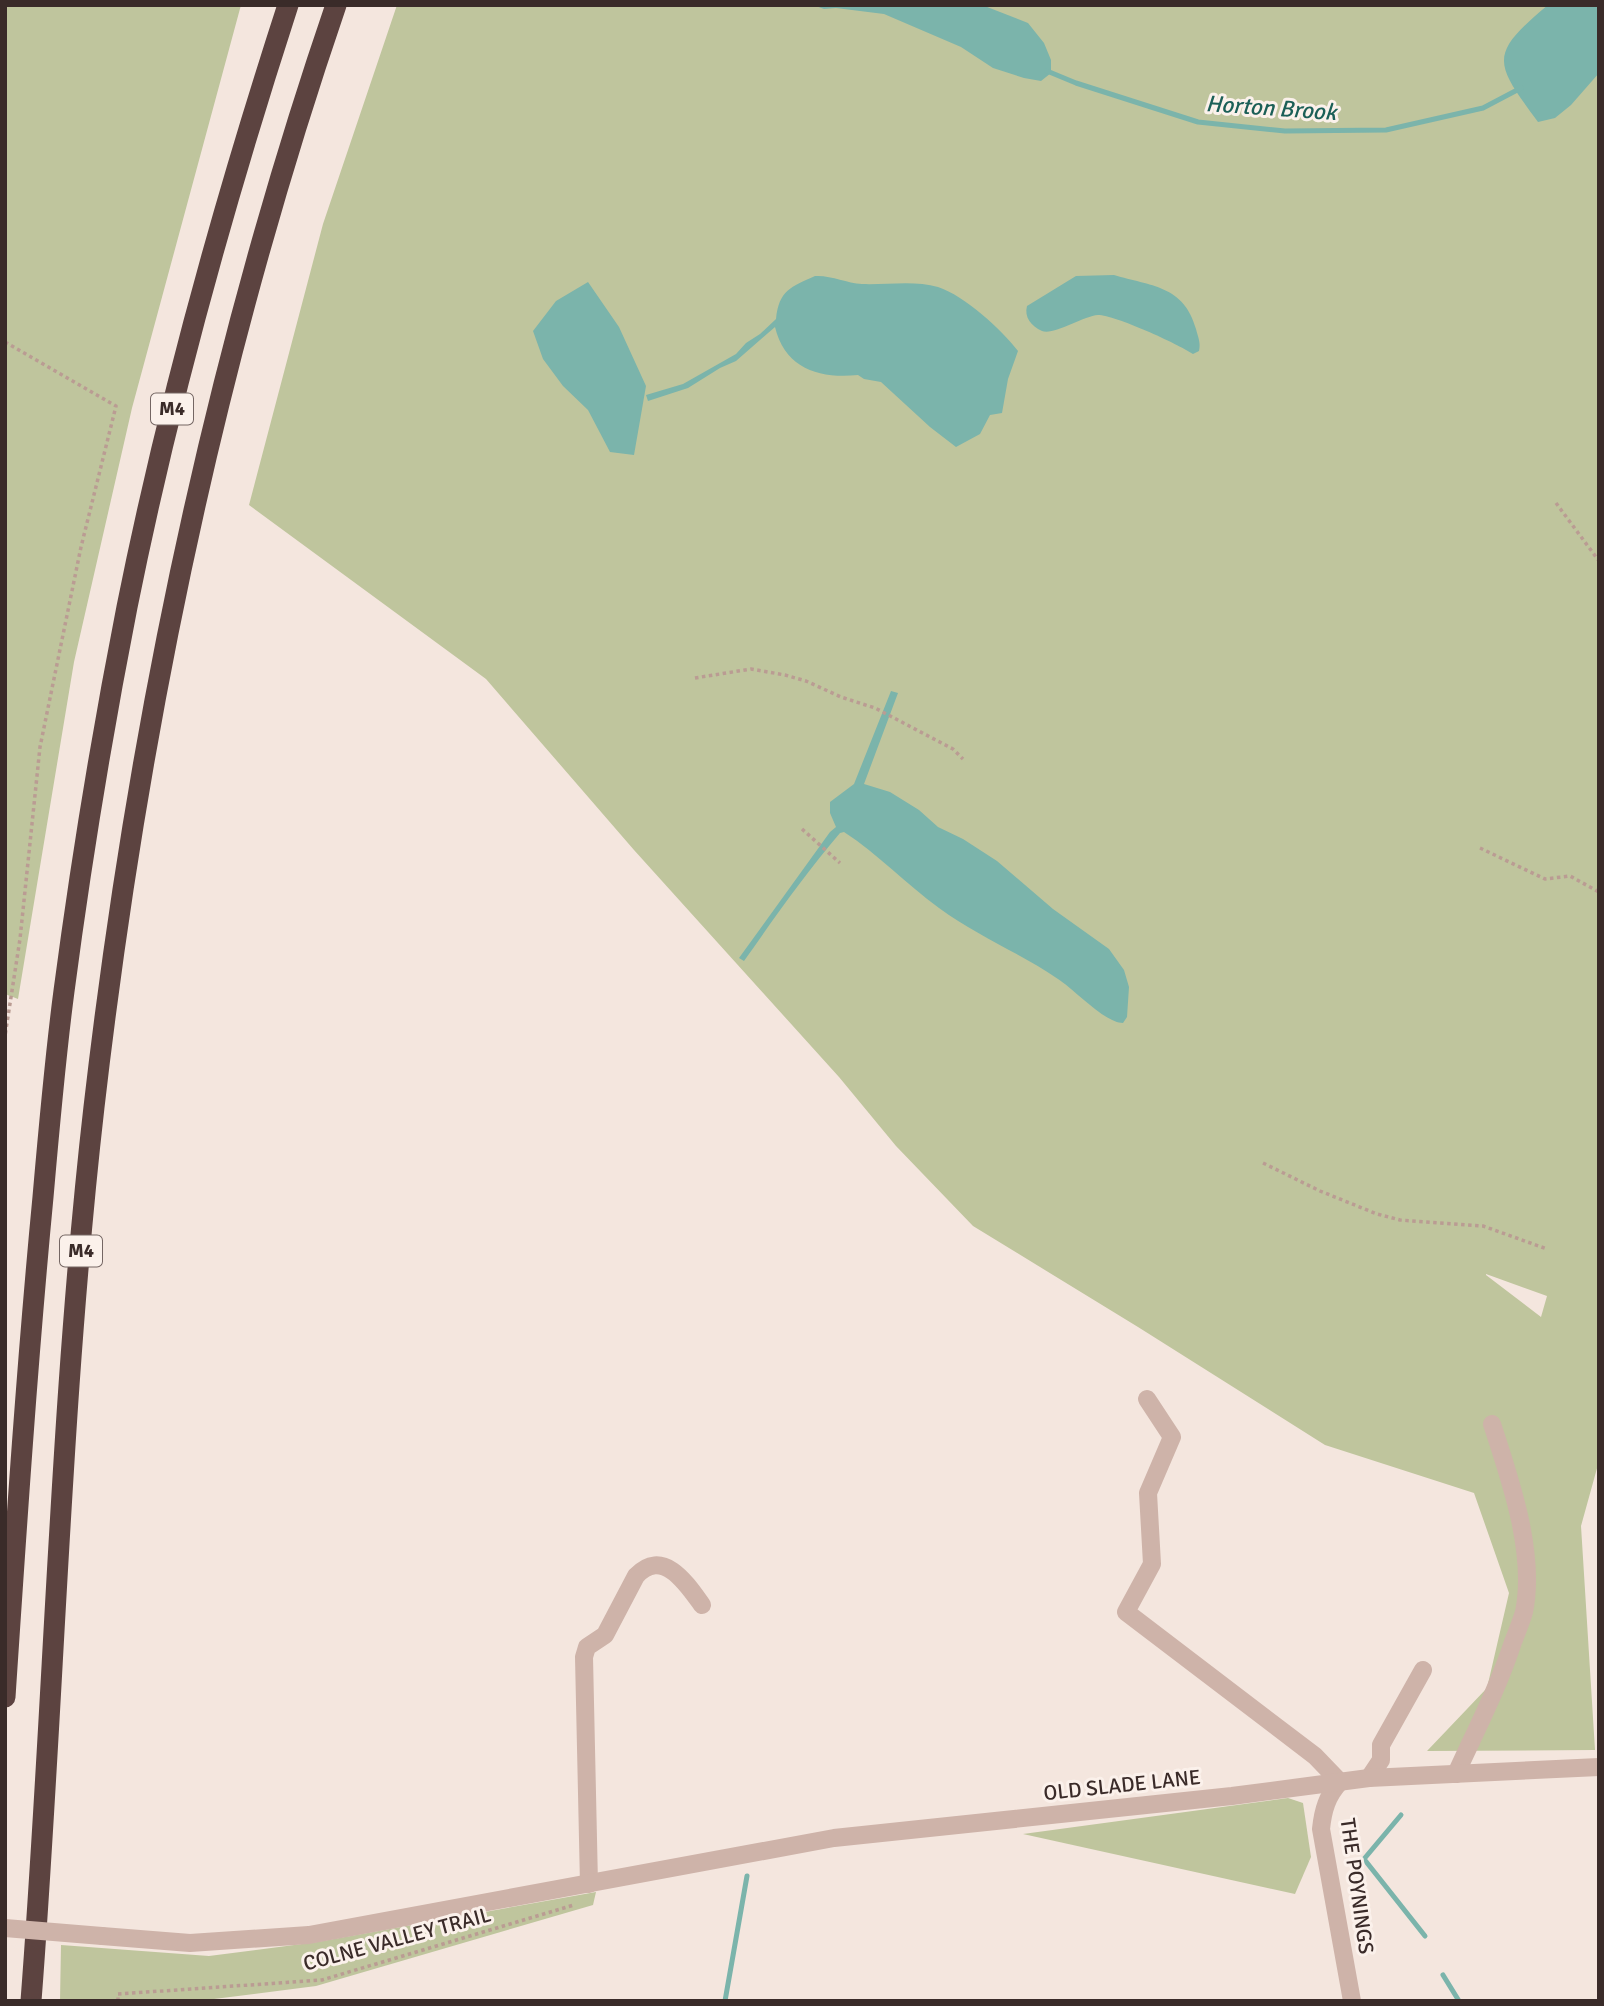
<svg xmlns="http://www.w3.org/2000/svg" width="1604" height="2006" font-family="Signika,sans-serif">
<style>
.green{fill:#bfc59d;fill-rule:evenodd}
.water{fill:#7bb4ab}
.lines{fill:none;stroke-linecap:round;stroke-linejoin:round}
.stream{stroke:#7bb4ab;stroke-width:5}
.path{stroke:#ba9c93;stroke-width:3.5;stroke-dasharray:3.5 3.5;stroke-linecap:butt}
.minor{stroke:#ceb3a9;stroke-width:18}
.highway{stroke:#5c4340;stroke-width:21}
.minor-bridge{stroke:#ceb3a9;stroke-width:18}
.labels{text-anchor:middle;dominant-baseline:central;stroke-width:6;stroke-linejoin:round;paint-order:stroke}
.shield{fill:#fbf1eb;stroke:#746663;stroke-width:2}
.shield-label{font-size:19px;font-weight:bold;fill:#3a2b29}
.street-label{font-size:21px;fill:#3a2b29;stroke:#fbf1eb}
.water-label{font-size:23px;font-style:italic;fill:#1b5f57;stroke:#fbf1eb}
</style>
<rect width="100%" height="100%" fill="#f4e6de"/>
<g class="green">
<path d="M5,5H241L132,408L74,662L18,999L5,994Z"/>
<path d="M397,5H1599V1461L1581,1526L1595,1750L1427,1751L1487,1688L1509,1593L1474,1493L1325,1445L1138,1327L973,1226L896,1146L839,1077L634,850L486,679L249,505L323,224ZM1486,1274L1547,1296L1541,1317L1486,1275Z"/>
<path d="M1288,1798L1303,1803L1311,1857L1295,1894L1023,1834Z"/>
<path d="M596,1892L593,1905L316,1986L198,2001H60L61,1945L209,1956L317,1942Z"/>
</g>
<g class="water">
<path d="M813,5H982L1028,23L1044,43L1051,60V73L1041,81L1024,78L993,68L961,47L884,14L836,8L824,9Z"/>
<path d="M1548,5H1599V73L1571,105L1555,118L1538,122C1494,62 1488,55 1548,5Z"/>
<path d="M1114,275C1150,286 1184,285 1196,329C1198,337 1201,343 1199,351L1193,354C1178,344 1115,315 1098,315C1083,316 1053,336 1042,331C1031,326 1024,317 1027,306L1076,276Z"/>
<path d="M815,276C831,275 846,283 862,284C886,285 915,280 938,287C965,296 1001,329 1018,351L1008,379L1002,413L990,415L980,434L956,447L930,427L881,382L864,379L858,375C820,379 785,369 775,327L736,361L720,368L688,388L648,401L646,395L683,384L736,354L746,343L760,334L776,319C779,290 791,287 815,276Z"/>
<path d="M588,282L619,327L646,386L634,455L610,452L588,410L563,386L543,359L533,331L556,301Z"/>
<path d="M891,691L898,693L864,784L890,792L919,810L938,827L963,839L997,861L1053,909L1109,949L1124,970L1129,987L1127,1017L1123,1023C1105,1023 1075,990 1058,979C1020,953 977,936 939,908C906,884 878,854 844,832L840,833C805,874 775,917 744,961L739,958L830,832L836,827L830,813V802L854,784Z"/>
</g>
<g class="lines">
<g class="stream">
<path d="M1047,71L1076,83L1198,122L1285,131L1386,130L1483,108L1521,88"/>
<path d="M1401,1815L1364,1859L1425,1936"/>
<path d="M1443,1975L1459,2001"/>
<path d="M725,2001L747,1876"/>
</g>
<g class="path">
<path d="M5,342L116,406L81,547L40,747L20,939L5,1036"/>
<path d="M1556,503L1599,561"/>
<path d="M695,678L751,669L785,675L806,681L841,697L875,708L953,749L963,759"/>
<path d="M802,829L840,863"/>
<path d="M1480,848L1545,879L1570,876L1599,892"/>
<path d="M1263,1163L1320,1191L1377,1214L1400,1220L1483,1226L1547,1249"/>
<path d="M118,2001V1994L322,1980L574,1905"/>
</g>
<g class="minor">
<path d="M1147,1399L1172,1437L1148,1493L1152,1564L1126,1612L1315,1756L1340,1782C1327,1796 1323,1810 1321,1829L1352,2001"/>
<path d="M1456,1774C1476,1730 1498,1688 1513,1642C1517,1632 1521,1622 1524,1612C1536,1553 1510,1479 1492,1424"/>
<path d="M1369,1778L1381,1760V1745L1423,1670"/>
<path d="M589,1884L584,1657L587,1647L605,1635L636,1576C663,1547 687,1584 702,1605"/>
<path d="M102,1936L190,1943L309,1935L834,1838L1232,1796L1369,1778L1599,1767"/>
</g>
<g class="highway">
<path d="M5,1697C16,1531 27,1364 43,1197C49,1128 55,1059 64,991C81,862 102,734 127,607C168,403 224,202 288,5"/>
<path d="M31,2001C54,1703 60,1404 94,1107C137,734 214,361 336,5"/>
</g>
<path class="minor-bridge" d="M5,1928L102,1936"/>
</g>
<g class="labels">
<g class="shield">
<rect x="151" y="393.5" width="42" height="31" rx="5"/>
<rect x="60" y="1235.5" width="42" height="31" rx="5"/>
</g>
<g class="shield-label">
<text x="172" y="409">M4</text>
<text x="81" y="1251">M4</text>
</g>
<g class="street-label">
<text transform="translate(1122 1785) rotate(-6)">OLD SLADE LANE</text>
<text transform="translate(1357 1886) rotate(82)">THE POYNINGS</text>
<text transform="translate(397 1939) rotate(-15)">COLNE VALLEY TRAIL</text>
</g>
<g class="water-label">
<text transform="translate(1271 108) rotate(4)">Horton Brook</text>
</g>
</g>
<rect width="1604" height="2006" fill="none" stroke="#3a2b29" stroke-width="14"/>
</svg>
